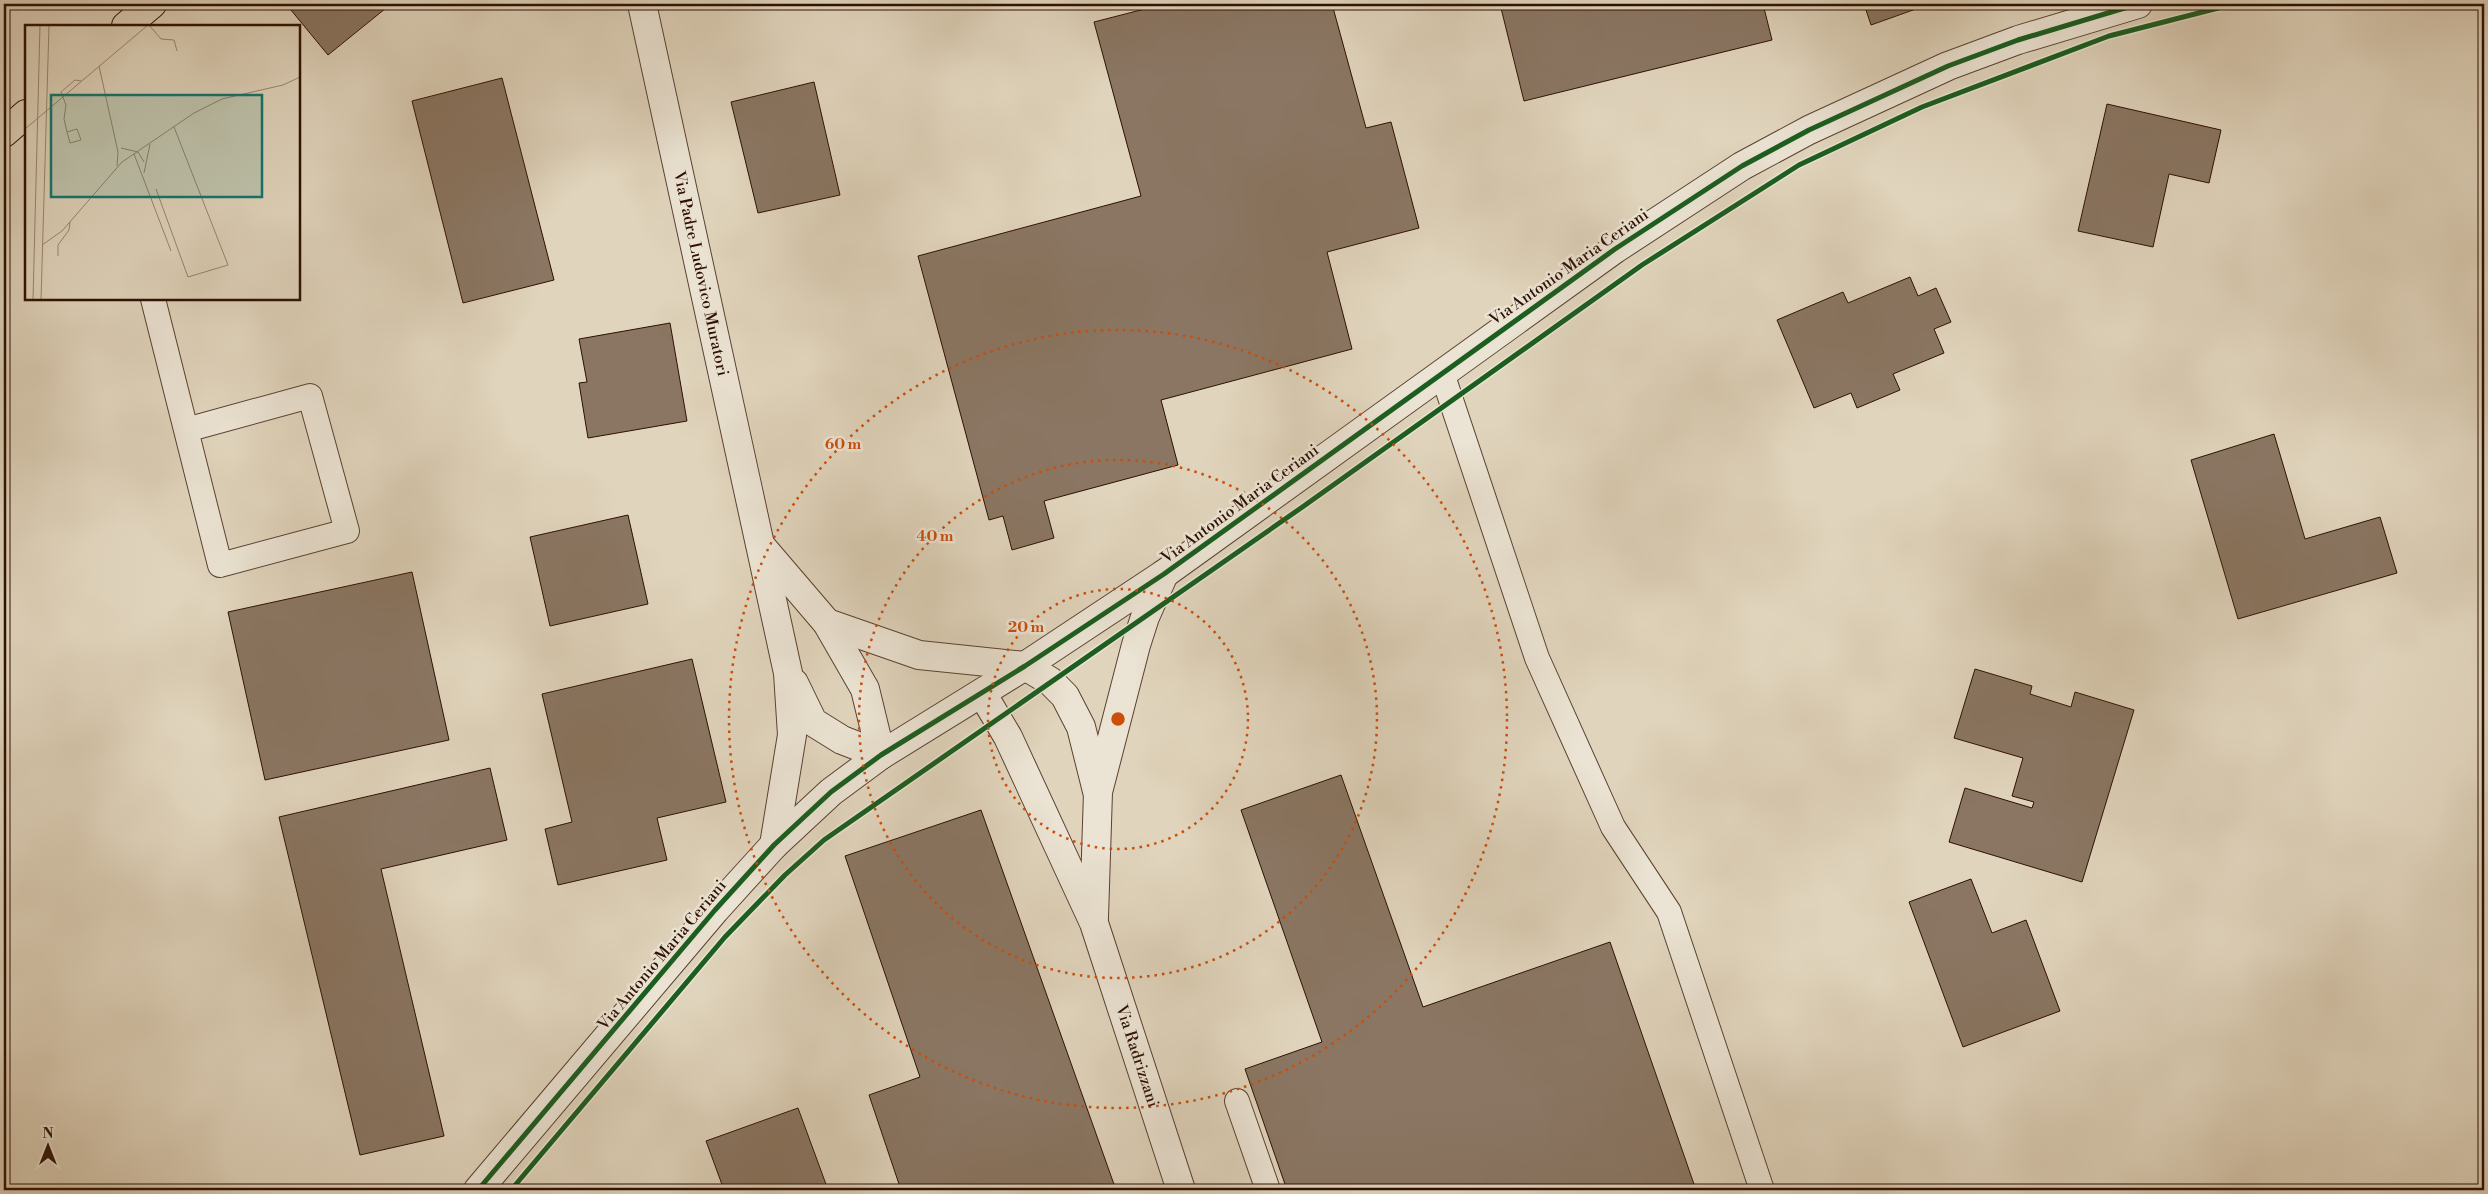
<svg xmlns="http://www.w3.org/2000/svg" width="2488" height="1194" font-family="'Libre Bodoni',serif">
<style>
.building{fill:#8a7663;stroke:#2d1003}
.lines{fill:none;stroke-linecap:round;stroke-linejoin:round}
.service-casing{stroke:#5a4131;stroke-width:26}
.minor-casing{stroke:#5a4131;stroke-width:30}
.primary-casing{stroke:#2d1003;stroke-width:30}
.service{stroke:#ebe3d3;stroke-width:24}
.minor{stroke:#ebe3d3;stroke-width:28}
.primary{stroke:#e0d4bc;stroke-width:28}
.cycleway-casing{stroke:#ebe3d3;stroke-width:8}
.cycleway{stroke:#1b5e20;stroke-width:5}
.ring{fill:none;stroke:#cc4e0b;stroke-width:2.5;stroke-dasharray:2.5 5}
.labels{text-anchor:middle;dominant-baseline:central;stroke-width:5;stroke-linejoin:round;paint-order:stroke}
.street-label{font-size:16px;fill:#2d1003;stroke:#ebe3d3}
.inset-road{fill:none;stroke:#988672;stroke-width:1}
.view{fill:#0f766e;fill-opacity:0.15;stroke:#0f766e;stroke-width:2.5}
.inset-edge{fill:none;stroke:#2d1003;stroke-width:2.5}
.centre{fill:#cc4e0b;stroke:#ebe3d3;stroke-width:2.5}
.ring-label{font-size:15px;text-anchor:middle;font-weight:bold;fill:#cc4e0b;stroke:#ebe3d3;stroke-width:5;stroke-linejoin:round;paint-order:stroke}
</style>
<rect width="100%" height="100%" fill="#e0d4bc"/>
<filter id="stains"><feTurbulence type="fractalNoise" baseFrequency=".004" numOctaves="4"/><feColorMatrix values="0 0 0 0 .2 0 0 0 0 .09 0 0 0 0 .02 0 0 0 .5 -.17"/></filter>
<radialGradient id="worn" r=".72"><stop offset=".6" stop-color="#630" stop-opacity="0"/><stop offset="1" stop-color="#630" stop-opacity=".3"/></radialGradient>
<g class="building">
<path d="M286,4H391L328,55Z"/>
<path d="M1164,4H1332L1366,128L1391,122L1419,228L1327,252L1352,349L1161,400L1178,465L1044,501L1054,538L1012,550L1003,516L989,520L918,256L1141,196L1094,22Z"/>
<path d="M1500,4H1763L1772,40L1524,101Z"/>
<path d="M1864,4H1930L1871,25Z"/>
<path d="M502,78L554,280L463,303L412,101Z"/>
<path d="M814,82L840,195L758,213L731,102Z"/>
<path d="M2107,104L2221,130L2209,183L2169,174L2153,247L2078,231Z"/>
<path d="M1910,277L1918,296L1936,288L1951,322L1934,329L1944,353L1893,374L1900,390L1857,408L1851,393L1814,408L1777,320L1843,292L1848,303Z"/>
<path d="M670,323L687,421L588,438L579,383L587,382L579,339Z"/>
<path d="M2274,434L2305,539L2380,517L2397,573L2238,619L2191,460Z"/>
<path d="M628,515L648,604L550,626L530,537Z"/>
<path d="M412,572L449,740L265,780L228,612Z"/>
<path d="M692,659L726,802L657,818L667,860L558,885L545,829L572,822L542,694Z"/>
<path d="M1975,669L2032,686L2030,694L2071,707L2075,692L2134,710L2082,882L1949,842L1965,788L2032,808L2034,802L2012,796L2023,758L1954,738Z"/>
<path d="M490,768L507,840L381,869L444,1136L360,1155L279,817Z"/>
<path d="M1341,775L1423,1007L1610,942L1696,1190H1287L1245,1069L1322,1042L1241,810Z"/>
<path d="M981,810L1116,1190H901L869,1095L920,1077L845,856Z"/>
<path d="M1971,879L1992,933L2026,920L2060,1011L1963,1047L1909,902Z"/>
<path d="M798,1108L827,1187L831,1185L833,1190H724L706,1141Z"/>
</g>
<g class="lines">
<g class="service-casing">
<g id="service">
<path d="M153,299L220,565L347,531L310,396L186,430"/>
<path d="M1442,373L1537,658L1613,827L1669,912L1762,1190"/>
<path d="M1237,1101L1268,1190"/>
</g>
</g>
<g class="minor-casing">
<g id="minor">
<path id="s1" d="M642,4L788,673L792,735L774,845"/>
<path d="M762,547L827,623L865,689L881,755"/>
<path d="M827,623L919,655L1025,666L1050,681L1065,696L1081,727L1097,791"/>
<path d="M794,683L813,722L842,740L881,755"/>
<path id="s2" d="M982,693L1008,737L1094,923L1181,1190"/>
<path d="M1094,917L1098,792L1136,645L1145,617L1164,574"/>
<path d="M478,1190L715,910L774,845L831,792L881,755L1025,666L1164,574L1615,249L1742,166L1809,130L1948,66L2018,40L2138,4"/>
</g>
</g>
<g class="primary-casing">
<g id="primary">
<path d="M126,26L152,4"/>
<path d="M4,133L26,114"/>
</g>
</g>
<use href="#service" class="service"/>
<use href="#minor" class="minor"/>
<use href="#primary" class="primary"/>
<g class="cycleway-casing">
<g id="cycleway">
<path d="M478,1190L715,910L774,845L831,792L881,755L1025,666L1164,574L1615,249L1742,166L1809,130L1948,66L2018,40L2138,4"/>
<path d="M511,1190L725,937L785,875L824,840L1301,508L1642,265L1799,165L1922,107L2109,36L2234,4"/>
</g>
</g>
<use href="#cycleway" class="cycleway"/>
</g>
<g class="ring">
<circle cx="1118" cy="719" r="130"/>
<circle cx="1118" cy="719" r="259"/>
<circle cx="1118" cy="719" r="389"/>
</g>
<g class="labels">
<g class="street-label">
<text transform="translate(1569 267) rotate(-35)">Via Antonio Maria Ceriani</text>
<text stroke="none"><textPath href="#s1" startOffset="276">Via Padre Ludovico Muratori</textPath></text>
<text transform="translate(1240 504) rotate(-36)">Via Antonio Maria Ceriani</text>
<text transform="translate(662 955) rotate(-50)">Via Antonio Maria Ceriani</text>
<text stroke="none"><textPath href="#s2" startOffset="396">Via Radrizzani</textPath></text>
</g>
</g>
<g transform="translate(25 25)">
<rect width="275" height="275" fill="#e0d4bc"/>
<path class="inset-road" d="M124,0L136,14L149,15L152,26M74,41L93,127L92,141M0,104L123,0M42,107L52,104L56,115L45,118L42,107L39,94L41,80L36,67L50,55L56,56M96,123L113,127L119,137M109,129L146,226M119,148L125,119M131,164L163,252L203,240L149,102M17,220L37,206L97,137L169,88L197,74L258,60L275,52M33,231V220L44,205L45,197M8,275L15,0M16,275L24,0"/>
<path class="view" d="M26,70H237V172H26Z"/>
<rect width="275" height="275" class="inset-edge"/>
</g>
<circle cx="1118" cy="719" r="8" class="centre"/>
<g class="ring-label">
<text x="843" y="449">60 m</text>
<text x="935" y="541">40 m</text>
<text x="1026" y="632">20 m</text>
</g>
<rect width="2488" height="1194" fill="none" stroke="#e0d4bc" stroke-width="20"/>
<rect x="5" y="5" width="2478" height="1184" fill="none" stroke="#2d1003" stroke-width="2.5"/>
<rect x="10" y="10" width="2468" height="1174" fill="none" stroke="#2d1003"/>
<g transform="translate(48 1146)" stroke="#ebe3d3" stroke-width="4" paint-order="stroke">
<path d="M0-4L9 19L0 12L-9 19Z" fill="#2d1003"/>
<text y="-8" font-size="14" font-weight="bold" text-anchor="middle" fill="#2d1003">N</text>
</g>
<rect width="100%" height="100%" filter="url(#stains)"/>
<rect width="100%" height="100%" fill="url(#worn)"/>
</svg>
